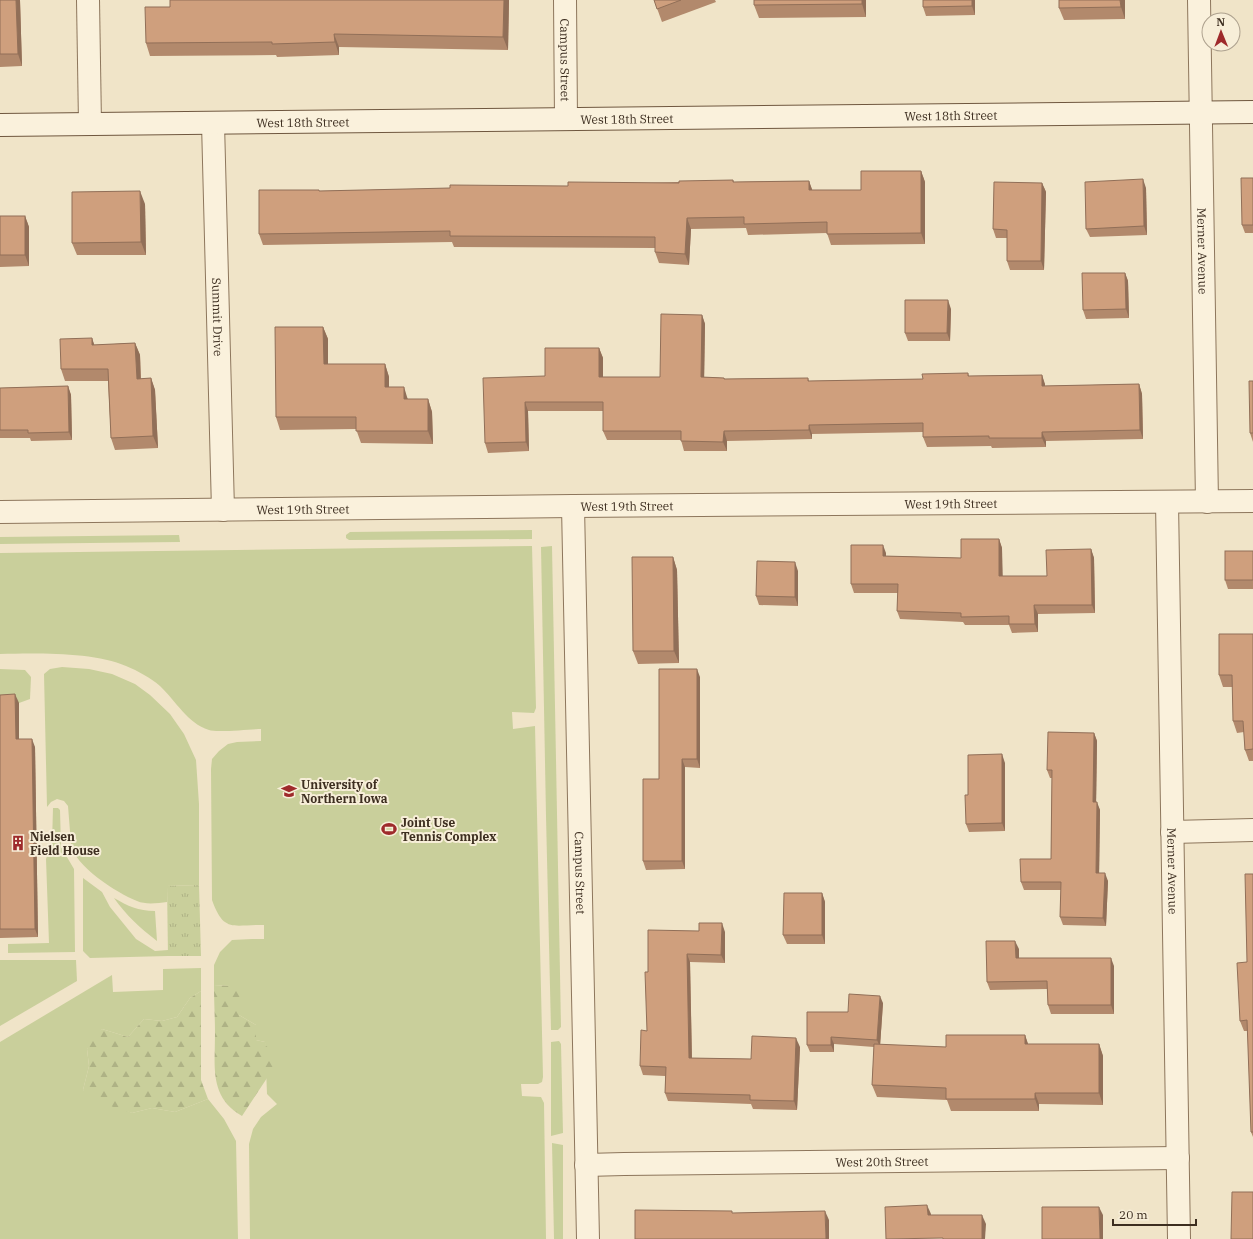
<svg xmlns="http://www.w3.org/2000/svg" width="1253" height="1239" font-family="'IBM Plex Serif',serif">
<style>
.green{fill:#c9cf9b}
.forest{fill:url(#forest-firs)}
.park{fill:url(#park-tufts)}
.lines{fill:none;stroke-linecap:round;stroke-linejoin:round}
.street-casing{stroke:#8d765c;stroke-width:24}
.secondary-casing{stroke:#6f573f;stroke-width:24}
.street{stroke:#faf1dc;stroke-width:22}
.secondary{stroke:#faf1dc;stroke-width:22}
.wall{fill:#b2896c}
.shaded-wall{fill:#916f58}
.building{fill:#cf9f7d;stroke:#916f58}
.labels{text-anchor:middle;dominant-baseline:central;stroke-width:4;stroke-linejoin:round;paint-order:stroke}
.street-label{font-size:12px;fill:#3d2e20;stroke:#f7eed8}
.poi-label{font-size:12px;font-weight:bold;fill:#3d2e20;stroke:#f7eed8;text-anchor:start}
</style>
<defs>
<pattern id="forest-firs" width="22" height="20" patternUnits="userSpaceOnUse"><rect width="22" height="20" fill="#c9cf9b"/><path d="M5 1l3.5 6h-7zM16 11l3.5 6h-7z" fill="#aeb285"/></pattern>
<pattern id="park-tufts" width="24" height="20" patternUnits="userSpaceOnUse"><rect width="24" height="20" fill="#c9cf9b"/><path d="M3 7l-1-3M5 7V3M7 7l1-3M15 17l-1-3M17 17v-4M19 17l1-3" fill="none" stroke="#aeb285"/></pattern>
</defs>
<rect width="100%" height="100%" fill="#f0e4c8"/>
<g class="green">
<path d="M532,530V539L349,540L346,538V535L350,532Z"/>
<path d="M179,535L180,542L0,544V537Z"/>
<path d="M532,546L536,708L534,713L512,712L513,729L535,726L543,1077L542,1082L538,1084H521L522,1096L541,1097L544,1103L546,1239H250L249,1144L253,1129L261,1117L277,1104L267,1094L265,1042L256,1040V1025L239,1015L229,986L214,985V965L220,952L232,940L252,939H264V925C234,924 224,934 212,900L211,769L212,759L219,751L228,744L237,742L261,741V729C252,729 216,733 209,730C187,723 176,701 160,686C151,678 138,671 126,666C95,652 35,653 0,654V553Z"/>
<path d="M552,546L561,1027L558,1030H551L546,816L541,547Z"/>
<path d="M62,667L89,669L112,674L135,684L150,695L170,714L184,734L196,760L199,804V885L167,886V902C158,903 146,905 137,901C117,893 74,866 71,844L68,806L64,801L57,799L51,802L47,807L44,674L50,669Z"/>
<path d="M0,669L25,670L31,677L30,699L19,703H0Z"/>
<path d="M53,808H58L60,810L61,847L74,869L75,952L8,953V944L49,943L46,859L52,843Z"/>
<path d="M83,878L102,892L110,907L136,939L155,951L168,950V956L90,958L83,951Z"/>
<path d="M114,898C128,906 138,911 155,911L157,941C140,928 126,915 114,898Z"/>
<path d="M0,960H76L77,981L0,1026Z"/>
<path d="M201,968V991L190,998L177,1017L162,1021L144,1019L128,1037L102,1029L87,1049L89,1066L83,1090L132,1113L152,1108L175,1112L208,1099L224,1119L236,1141L238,1239H0V1042L112,975L113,992L163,990V969Z"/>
<path d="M559,1041L561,1044L563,1133L551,1136V1042Z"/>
<path d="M552,1143L563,1145V1239H554Z"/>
</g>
<g class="forest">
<path d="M214,985L229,986L243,994L239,1015L256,1025V1040L265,1042L266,1046L275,1052V1059L273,1069L242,1116C209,1097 215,1067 215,1034C215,1018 214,1001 214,985Z"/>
<path d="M201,991V1080L208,1099L175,1112L152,1108L132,1113L92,1100L83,1090L89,1066L87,1049L92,1037L102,1029L128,1037L144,1019L162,1021L177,1017L190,998Z"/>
</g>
<path class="park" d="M199,885L201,956H168L167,886Z"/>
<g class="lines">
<g class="street-casing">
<g id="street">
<path d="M88,0L90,124"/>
<path id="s1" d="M565,0L566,119"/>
<path id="s2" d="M1199,0L1207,502"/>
<path id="s3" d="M213,123L223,510"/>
<path id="s4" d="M1167,502L1179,1239"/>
<path id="s5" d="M573,506L588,1239"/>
<path id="s6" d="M0,512L573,506L1253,501"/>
<path d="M1172,832L1253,830"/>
<path id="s7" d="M586,1165L624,1164L1178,1158"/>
</g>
</g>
<g class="secondary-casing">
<g id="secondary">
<path id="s8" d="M0,125L1253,112"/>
</g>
</g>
<use href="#street" class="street"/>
<use href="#secondary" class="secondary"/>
</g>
<g class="wall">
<path d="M0,0H20L22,66L0,67Z"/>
<path d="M509,0L508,50L339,47V55L277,57L276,55L150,56L146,43L170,7Z"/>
<path d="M654,0H715L716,2L662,22Z"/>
<path d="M754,0H866V17L759,18L754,5Z"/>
<path d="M923,0H975V15L926,16L923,7Z"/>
<path d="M1059,0H1125V19L1064,20L1059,8Z"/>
<path d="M921,171L925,182V244L831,245L827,233L748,235L746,228L691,229L689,265L659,263L655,252V248L454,247L452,242L263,245L259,234L319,191L568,186L733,180L734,182L809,181L812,190H861Z"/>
<path d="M1253,178V233H1245L1242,225Z"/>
<path d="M1042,183L1046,192L1044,270H1010L1007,261V238H996L993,229Z"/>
<path d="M1146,188L1147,235L1090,237L1086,229Z"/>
<path d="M145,204L146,255H77L72,243Z"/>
<path d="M0,216H25L29,227V266L0,267Z"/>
<path d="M1125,273L1128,281L1129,318L1086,319L1083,310Z"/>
<path d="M951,309L950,341H908L905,333Z"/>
<path d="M702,315L705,324L704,377L724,378L725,379L808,378L809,381L923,379L968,373L969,376L1042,375L1045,386L1139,384L1142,394L1143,439L1046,441V447L992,448L991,446L927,447L923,437V432L812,434V439L727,441V451H684L681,440H607L603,431V411H528L529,451L488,453L485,443L545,376L599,348L603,358V377H660Z"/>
<path d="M323,327L328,339V364H385L389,377V387L408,399H428L432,412L433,444L361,443L356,429L280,430L276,417Z"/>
<path d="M92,338L94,345L135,343L140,355L141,379L151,378L155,390L158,448L115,450L111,438L108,381H65L61,369Z"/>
<path d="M1253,381V442L1250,433Z"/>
<path d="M68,386L71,395L72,440L31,441L30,438H0V388Z"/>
<path d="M999,539L1002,548V576H1047L1091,549L1094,558L1095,613L1038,614V632L1012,633L1009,625H965L963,622L900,619L897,611L898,593H854L851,584L886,553V556L961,558Z"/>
<path d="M1253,551V589H1228L1225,580Z"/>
<path d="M673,557L677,570L679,663L638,664L633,651Z"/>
<path d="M798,571V606L759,605L756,596Z"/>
<path d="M1253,634V761H1249L1245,750L1244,732L1237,733L1233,721V687H1223L1219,675Z"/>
<path d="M700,677V768L685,767V869L646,870L643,861L659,779Z"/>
<path d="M0,695L19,703V739L35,747L38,937L0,938Z"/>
<path d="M1094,733L1097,741L1096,802L1100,810L1099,873L1108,881L1106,926L1063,925L1060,917L1061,890H1024L1021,882L1051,859L1052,778H1050L1047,770Z"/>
<path d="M1005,763V831L969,832L966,824L968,795Z"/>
<path d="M1253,874V1137L1251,1132L1248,1031H1244L1240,1021L1247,962Z"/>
<path d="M822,893L825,902V944H787L783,935Z"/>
<path d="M725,932V963L690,962L692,1058L751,1059L800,1047L797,1110L753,1109L751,1104L668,1101L665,1093V1076L643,1075L640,1066L647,1031L648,972Z"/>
<path d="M1019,949V958L1114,966V1014H1051L1048,1005L1047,989L990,990L987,982Z"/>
<path d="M883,1003L880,1045L946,1047L1025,1035L1028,1044H1099L1103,1056V1105L1039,1104V1111H951L947,1100L877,1097L872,1085L874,1047L834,1044V1052H810L807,1045L848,1012Z"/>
</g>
<g class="shaded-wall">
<path d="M16,0H20L22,66L18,54Z"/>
<path d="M504,0H509L508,50L503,37Z"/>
<path d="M862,0H866V17L862,4Z"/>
<path d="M972,0H975V15L972,6Z"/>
<path d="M1120,0H1125V19L1121,7Z"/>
<path d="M334,34L339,47V55L335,42Z"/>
<path d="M921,171L925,182V244L921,233Z"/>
<path d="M1143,179L1146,188L1147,235L1144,226Z"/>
<path d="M809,181L813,192L809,190Z"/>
<path d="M1042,183L1046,192L1044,270L1041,261Z"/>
<path d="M140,191L145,204L146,255L141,242Z"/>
<path d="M25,216L29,227V266L25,255Z"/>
<path d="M687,218L691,229L689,265L685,254Z"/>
<path d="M1125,273L1128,281L1129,318L1126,309Z"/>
<path d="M948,300L951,309L950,341L947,333Z"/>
<path d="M702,315L705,324L704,387L701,377Z"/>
<path d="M323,327L328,339V377L324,364Z"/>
<path d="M92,338L96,350L92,345Z"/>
<path d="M135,343L140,355L141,391L137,379Z"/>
<path d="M599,348L603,358V386L599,377Z"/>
<path d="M385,364L389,377V400L385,387Z"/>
<path d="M1042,375L1045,384V396L1042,386Z"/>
<path d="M151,378L155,390L158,448L153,436Z"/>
<path d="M1139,384L1142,394L1143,439L1140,430Z"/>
<path d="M68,386L71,395L72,440L69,432Z"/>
<path d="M404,387L408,400L404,399Z"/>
<path d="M428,399L432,412L433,444L428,431Z"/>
<path d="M525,402L528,411L529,451L526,442Z"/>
<path d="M809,425L812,434V439L809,430Z"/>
<path d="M724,431L727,441V451L723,442Z"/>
<path d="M1042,432L1046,441V447L1042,438Z"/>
<path d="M999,539L1002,548L1003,585L999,576Z"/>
<path d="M883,545L886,553V564L883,556Z"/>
<path d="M1091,549L1094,558L1095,613L1092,605Z"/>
<path d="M673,557L677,570L679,663L674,651Z"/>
<path d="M795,562L798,571V606L795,597Z"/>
<path d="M1034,605L1038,614V632L1035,624Z"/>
<path d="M697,669L700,677V768L697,759Z"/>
<path d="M15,694L19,703V748L16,739Z"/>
<path d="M1094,733L1097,741L1096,810L1093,802Z"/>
<path d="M32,739L35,747L38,937L35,929Z"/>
<path d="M1002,754L1005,763V831L1002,823Z"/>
<path d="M682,759L685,767V869L682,861Z"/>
<path d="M1097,802L1100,810L1099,881L1096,873Z"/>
<path d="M1105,873L1108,881L1106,926L1103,918Z"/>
<path d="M822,893L825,902V944L822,935Z"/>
<path d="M722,923L725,932V963L721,955Z"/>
<path d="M1015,941L1019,949V967L1016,958Z"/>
<path d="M687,954L690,962L692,1066L689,1058Z"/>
<path d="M1111,958L1114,966V1014L1111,1005Z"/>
<path d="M880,996L883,1003L880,1047L877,1040Z"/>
<path d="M1025,1035L1029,1047L1025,1044Z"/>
<path d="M831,1037L834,1044V1052L831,1045Z"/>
<path d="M796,1038L800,1047L797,1110L794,1101Z"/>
<path d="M1099,1044L1103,1056V1105L1099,1093Z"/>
<path d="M1035,1093L1039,1104V1111L1035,1099Z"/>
<path d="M927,1205L931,1214V1223L928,1215Z"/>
<path d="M1099,1207L1103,1215V1239H1100Z"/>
<path d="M825,1211L829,1220V1239H826Z"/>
<path d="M982,1215L986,1224L985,1239H982Z"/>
</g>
<g class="building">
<path d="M0,0H16L18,54H0Z"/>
<path d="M170,0H504L503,37L334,34L335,42L272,44V42L146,43L145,7H170Z"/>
<path d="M654,0H681L657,9Z"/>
<path d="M754,0H862V4L754,5Z"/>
<path d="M923,0H972V6L923,7Z"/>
<path d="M1059,0H1120L1121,7L1059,8Z"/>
<path d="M861,171H921V233L827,234V222L744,224V217L687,218L685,254L655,252V237L450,236V231L259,234V190H319V191L450,188V185L568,186V182L679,183V181L733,180V182L809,181V190H861Z"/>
<path d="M1241,178H1253V225H1242Z"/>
<path d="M1143,179L1144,226L1086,229L1085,182Z"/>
<path d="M994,182L1042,183L1041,261H1007V230L993,229Z"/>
<path d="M140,191L141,242L72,243V192Z"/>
<rect x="0" y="216" width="25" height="39"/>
<path d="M1082,273H1125L1126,309L1083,310Z"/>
<path d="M905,300H948L947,333H905Z"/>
<path d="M661,314L702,315L701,377L724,378V379L808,378V381L923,379L922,374L968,373V376L1042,375V386L1139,384L1140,430L1042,432V438H989V436L923,437V423L809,425V430L724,431L723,442L681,441V431H603V402H525L526,442L485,443L483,378L545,376V348H599V377H660Z"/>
<path d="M275,327H323L324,364H385V387H404V399H428V431H356V417H276Z"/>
<path d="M92,338V345L135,343L137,379L151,378L153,436L111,438L108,369H61L60,339Z"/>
<path d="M1249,381H1253V433H1250Z"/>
<path d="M68,386L69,432L28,433V430H0V388Z"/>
<path d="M961,539H999V576H1047L1046,550L1091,549L1092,605H1034L1035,624H1009V616L961,617V613L897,611L898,584H851V545H883V556L961,558Z"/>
<rect x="1225" y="551" width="28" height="29"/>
<path d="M632,557H673L674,651H633Z"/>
<path d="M757,561L795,562V597L756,596Z"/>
<path d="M1219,634H1253V749L1245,750L1243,721H1233L1232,675H1219Z"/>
<path d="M659,669H697V759H682V861H643V779H659Z"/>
<path d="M15,694L16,739H32L35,929H0V695Z"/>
<path d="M1048,732L1094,733L1093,802H1097L1096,873H1105L1103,918L1060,917L1061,882H1021L1020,859H1051L1052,770H1047Z"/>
<path d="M1002,754V823L966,824L965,795H968V755Z"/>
<path d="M1245,874H1253V1132H1251L1247,1020L1240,1021L1237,963L1247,962Z"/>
<path d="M784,893H822V935H783Z"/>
<path d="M699,923H722L721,955L687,954L689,1058L751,1059L752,1036L796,1038L794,1101L750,1100V1095L665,1093L666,1067L640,1066L641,1030L647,1031L645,972H648V930L699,931Z"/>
<path d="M986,941H1015L1016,958H1111V1005H1048L1047,981L987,982Z"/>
<path d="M849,994L880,996L877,1040L831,1037V1045H807V1012H848Z"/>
<path d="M946,1035H1025V1044H1099V1093H1035V1099H946V1088L872,1085L874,1044L946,1047Z"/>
<path d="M1232,1192H1253V1239H1231Z"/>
<path d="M927,1205L928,1215H982V1239H943V1238L886,1239L885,1207Z"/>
<path d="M1042,1207H1099L1100,1239H1042Z"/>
<path d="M635,1210L732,1211V1213L825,1211L826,1239H635Z"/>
</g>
<defs>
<g id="university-bare" transform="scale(1.2)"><path d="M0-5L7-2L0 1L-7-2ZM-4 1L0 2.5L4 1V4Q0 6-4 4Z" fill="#9e2a2b" stroke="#f7eed8" stroke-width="2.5" paint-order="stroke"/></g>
<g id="stadium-bare" transform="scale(1.2)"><path d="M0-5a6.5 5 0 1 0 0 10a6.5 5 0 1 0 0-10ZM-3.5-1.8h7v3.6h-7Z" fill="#9e2a2b" stroke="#f7eed8" stroke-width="2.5" paint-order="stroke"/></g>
<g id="building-bare" transform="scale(1.2)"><path d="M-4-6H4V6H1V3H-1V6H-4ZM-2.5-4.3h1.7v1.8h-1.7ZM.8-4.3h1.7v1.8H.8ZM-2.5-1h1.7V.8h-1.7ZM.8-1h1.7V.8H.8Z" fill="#9e2a2b" stroke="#f7eed8" stroke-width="2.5" paint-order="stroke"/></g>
</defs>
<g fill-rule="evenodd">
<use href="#university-bare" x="289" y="791"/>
<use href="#stadium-bare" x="389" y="829"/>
<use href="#building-bare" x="18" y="843"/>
</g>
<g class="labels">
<g class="street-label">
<text stroke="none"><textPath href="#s1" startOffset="60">Campus Street</textPath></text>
<text stroke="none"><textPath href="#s8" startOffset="951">West 18th Street</textPath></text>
<text stroke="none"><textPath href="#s8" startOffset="627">West 18th Street</textPath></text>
<text stroke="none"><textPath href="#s8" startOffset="303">West 18th Street</textPath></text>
<text stroke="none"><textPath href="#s2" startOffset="251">Merner Avenue</textPath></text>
<text stroke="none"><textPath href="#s3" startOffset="194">Summit Drive</textPath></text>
<text stroke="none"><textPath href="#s6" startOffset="951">West 19th Street</textPath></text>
<text stroke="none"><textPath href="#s6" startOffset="627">West 19th Street</textPath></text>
<text stroke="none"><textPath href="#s6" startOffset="303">West 19th Street</textPath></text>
<text stroke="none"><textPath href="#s4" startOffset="369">Merner Avenue</textPath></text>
<text stroke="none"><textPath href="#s5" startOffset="367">Campus Street</textPath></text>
<text stroke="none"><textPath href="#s7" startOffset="296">West 20th Street</textPath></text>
</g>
<g class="poi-label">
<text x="301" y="784">University of<tspan x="301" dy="14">Northern Iowa</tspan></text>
<text x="401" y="822">Joint Use<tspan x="401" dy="14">Tennis Complex</tspan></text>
<text x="30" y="836">Nielsen<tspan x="30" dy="14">Field House</tspan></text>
</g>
</g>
<g transform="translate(1221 32) rotate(359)"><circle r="19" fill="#f7eed8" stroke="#ada18e"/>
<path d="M0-3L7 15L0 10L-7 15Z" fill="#9e2a2b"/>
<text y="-6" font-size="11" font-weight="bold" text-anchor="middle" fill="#3d2e20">N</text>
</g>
<path d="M1113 1219v6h83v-6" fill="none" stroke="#3d2e20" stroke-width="2"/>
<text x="1119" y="1219" font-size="12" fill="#3d2e20" stroke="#f7eed8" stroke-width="3" paint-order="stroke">20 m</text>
</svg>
